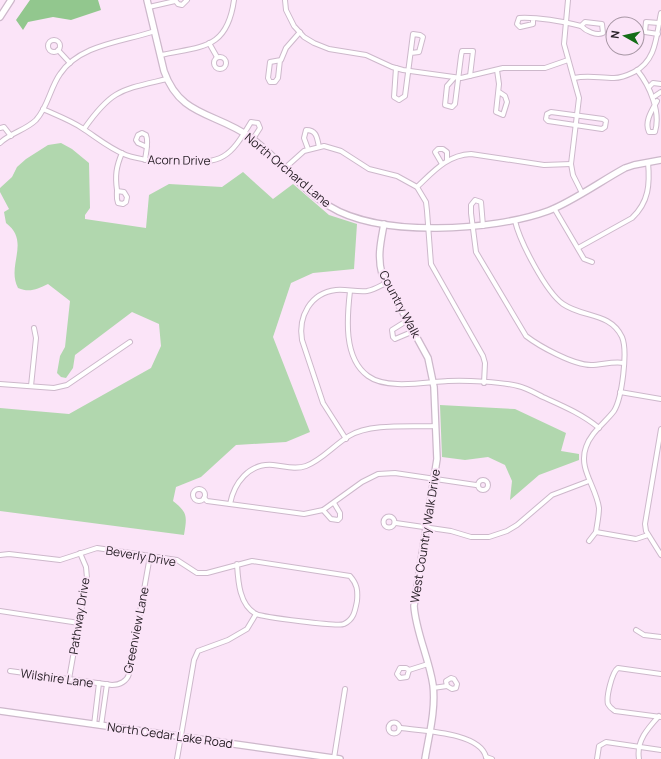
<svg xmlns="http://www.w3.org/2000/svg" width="661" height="759" font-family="Manrope,sans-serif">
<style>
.green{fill:#b1d7ae}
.water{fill:#92c78e}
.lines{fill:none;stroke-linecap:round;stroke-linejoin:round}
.street-casing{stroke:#cdb8cb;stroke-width:6}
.secondary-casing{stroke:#cdb8cb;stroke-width:8}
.street{stroke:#fff;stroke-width:4}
.secondary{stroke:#fff;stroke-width:5.5}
.labels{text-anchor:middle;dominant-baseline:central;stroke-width:4;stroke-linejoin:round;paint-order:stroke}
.street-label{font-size:12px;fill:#282027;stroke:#fbe4f8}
</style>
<rect width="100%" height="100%" fill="#fbe4f8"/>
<g class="green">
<path d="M61,143L72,149L89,163L90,208L85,215V219L146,228L149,195L169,184L222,187L243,172L273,199L293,184L329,215L357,224L354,269L313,273L291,283L273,337L310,432L286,442L236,445L201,477L176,487L173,501C188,513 187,516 184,535L0,511V408L69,414L151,368L161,346L159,324L132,312L75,355L73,368L66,378L61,377L57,373L60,356L65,347L70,301L48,284C37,289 30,293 18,288C6,265 31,242 6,223L4,212L9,209L0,192V188L12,177L17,167L26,159L48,145Z"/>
<path d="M440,405L515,409L566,433L561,451L579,454V460L539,475L510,500L512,481L505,465L488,457L465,460L442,457Z"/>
</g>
<path class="water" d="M30,0H98L101,10L71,20L53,17L28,22L23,30L16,20Z"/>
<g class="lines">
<g class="street-casing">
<g id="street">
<path d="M175,0L178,4L182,5L187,0"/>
<path d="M285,0L286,10L294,26L304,37L314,43L329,49L366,55L392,67L403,70L461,78L503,68H545L568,60"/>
<path d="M568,0L564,44L579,98L571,164L573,175L582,193"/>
<path d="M149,7L175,1"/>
<path d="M533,20V24L520,27L517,24L519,18C539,17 560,21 581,26"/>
<path d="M585,22L602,24L603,33C596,36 586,31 581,26Z"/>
<path d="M658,34L645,32L646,22L659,23"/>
<circle cx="54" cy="46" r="6"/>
<path d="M209,43L217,57"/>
<path d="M58,50L70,63"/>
<path d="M161,55C202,46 227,50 234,0"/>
<circle cx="220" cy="63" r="6"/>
<path d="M280,60L278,78L275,82H270L268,78L270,62L281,60L286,48L300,32"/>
<path d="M396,68L394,97L399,100L405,96L413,34L420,35L423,37L419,52L411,53"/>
<path d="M497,70L499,84L496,112L503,115L507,102L505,96L499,92"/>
<path d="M637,70C650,86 661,112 655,132H649C644,122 652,110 657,101"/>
<path d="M454,78L447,86L445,105L452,107L455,104L461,56L462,51H473L470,76"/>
<path d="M574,78C588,75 599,78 614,78C621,78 628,75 634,72C657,60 656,36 661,13"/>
<path d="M649,87L653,83L661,84"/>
<path d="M655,96L661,92"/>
<path d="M43,109C56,115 70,120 82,128C96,137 110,149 126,155C143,161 162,161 180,162C223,163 229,159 251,122L258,123L260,128L253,139"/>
<path d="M551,112L603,119L606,121L605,127L602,129L548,121L546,119L547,114Z"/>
<path d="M0,128L4,127L11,136"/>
<path d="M84,129C112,89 121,90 167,79"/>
<path d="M0,143C10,133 26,130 36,120C48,107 50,88 60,74C80,44 123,42 155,31"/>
<path d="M308,149L304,138L306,130C317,130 317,138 319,147"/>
<path d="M145,160C146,152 149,142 146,135L142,133L138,135L136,140L138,143L147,147"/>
<path d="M442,164L435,152L438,149H443L447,152V160"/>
<path d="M285,168L304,151L324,146L341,151L369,169L397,176L417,187L426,202L427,211L431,264L483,356L485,363L484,383"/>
<path d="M417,187C433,172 447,155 471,154L544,165L571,164"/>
<path d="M117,191L124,192L127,197L126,202L123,204L118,203C116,198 117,195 117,190C115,176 116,167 122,153"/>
<path d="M554,208L584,259L592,262"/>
<path d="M515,221C520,242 546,292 563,304C583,318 610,312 622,337C628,351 622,398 614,411C605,423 591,432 586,447C578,469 596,486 599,508C599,516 597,524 596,532"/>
<path d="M483,226L481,202L475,200L471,205V213L476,252L526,336C539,346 573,365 591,365C602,365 612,361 624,363"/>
<path d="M578,248L632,218C649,202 650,184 648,162"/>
<path d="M350,291C347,317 343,358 368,376C387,390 426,382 448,381C466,380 502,382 518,386C527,388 535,393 543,397C563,406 582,414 599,428"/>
<path d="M408,320L392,330L393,337L395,339L414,331"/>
<path d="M0,384L54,388L67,385L130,342"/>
<path d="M31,386L36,338L34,328"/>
<path d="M620,392L661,399"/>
<path d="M661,429L645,524L646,531L661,555"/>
<path d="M346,439L323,403L302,340C298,317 310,293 336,290C346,289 356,292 367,291C374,290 380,286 386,283"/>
<circle cx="483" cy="485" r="5"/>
<circle cx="199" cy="495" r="6"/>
<path d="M204,498L207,501L304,514L323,510L362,482L378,474L395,473L476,485"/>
<path d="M230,504C234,483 249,463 273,465C284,466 295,470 306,466C322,460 334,445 349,436C370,423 411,427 436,426"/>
<path d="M323,510L331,519L338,520L340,518V513L334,503"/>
<circle cx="389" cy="522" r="5.5"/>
<path d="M396,523L451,531L471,537H489L507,531L517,525L552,495L589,481"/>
<path d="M596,532L636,539L648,535"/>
<path d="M589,541L596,532"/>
<path d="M0,555L9,554L60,560L97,548L177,560L197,573H207L252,561L350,576C357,584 358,590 357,601C355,611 354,619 344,624C338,627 263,617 256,614C239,605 238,580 237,564"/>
<path d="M0,611L79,623"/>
<path d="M636,630L644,635L661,637"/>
<path d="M400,668H406L409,670L407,677L400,678L397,674Z"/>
<path d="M409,670L428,664"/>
<path d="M10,671L112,685C120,685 127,681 129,674L150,556"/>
<path d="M661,674L618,668C612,672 606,697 608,704C610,708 612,709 615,711L661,717"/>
<path d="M451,678L454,679L457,684L456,688L452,689L447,686L446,681Z"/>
<path d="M69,679L87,578L86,567L80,553"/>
<path d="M433,688L447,686"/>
<circle cx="394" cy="728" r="5.5"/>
<path d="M94,725L99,683"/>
<path d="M101,726L107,684"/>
<path d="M401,728C422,731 480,732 486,757"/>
<path d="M486,757L492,759"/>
<path d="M334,758L345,689"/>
<path d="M177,759L194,660L198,651L228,640L247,629L256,614"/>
<path d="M597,759L599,746L606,742L661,750"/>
<path d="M639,759C636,741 648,728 659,716"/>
</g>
</g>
<g class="secondary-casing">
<g id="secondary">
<path d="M147,0L164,71C180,117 215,112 250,137C278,157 299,188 329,206C380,238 493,231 548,211C572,202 601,181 625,168L634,165L661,160"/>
<path d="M0,17L11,0"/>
<path d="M384,224C381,241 377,256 382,274L428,358L434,387L437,459L414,606C416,633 429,658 433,685C436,709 429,735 425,759"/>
<path d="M0,711L340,759"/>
</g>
</g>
<use href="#street" class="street"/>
<use href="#secondary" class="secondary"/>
</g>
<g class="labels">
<g class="street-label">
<text transform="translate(179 160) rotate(1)">Acorn Drive</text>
<text transform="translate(288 170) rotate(40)">North Orchard Lane</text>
<text transform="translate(400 304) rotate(62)">Country Walk</text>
<text transform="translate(425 536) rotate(-81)">West Country Walk Drive</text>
<text transform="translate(141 556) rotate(10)">Beverly Drive</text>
<text transform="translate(79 616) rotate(-81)">Pathway Drive</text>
<text transform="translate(136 630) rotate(-79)">Greenview Lane</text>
<text transform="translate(57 678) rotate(8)">Wilshire Lane</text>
<text transform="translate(170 735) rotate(8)">North Cedar Lake Road</text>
</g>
</g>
<g transform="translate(625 36) rotate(278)"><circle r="19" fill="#fbe4f8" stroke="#a796a4"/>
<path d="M0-3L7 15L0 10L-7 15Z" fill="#146d17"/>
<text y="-6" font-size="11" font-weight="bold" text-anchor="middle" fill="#282027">N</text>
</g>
</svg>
